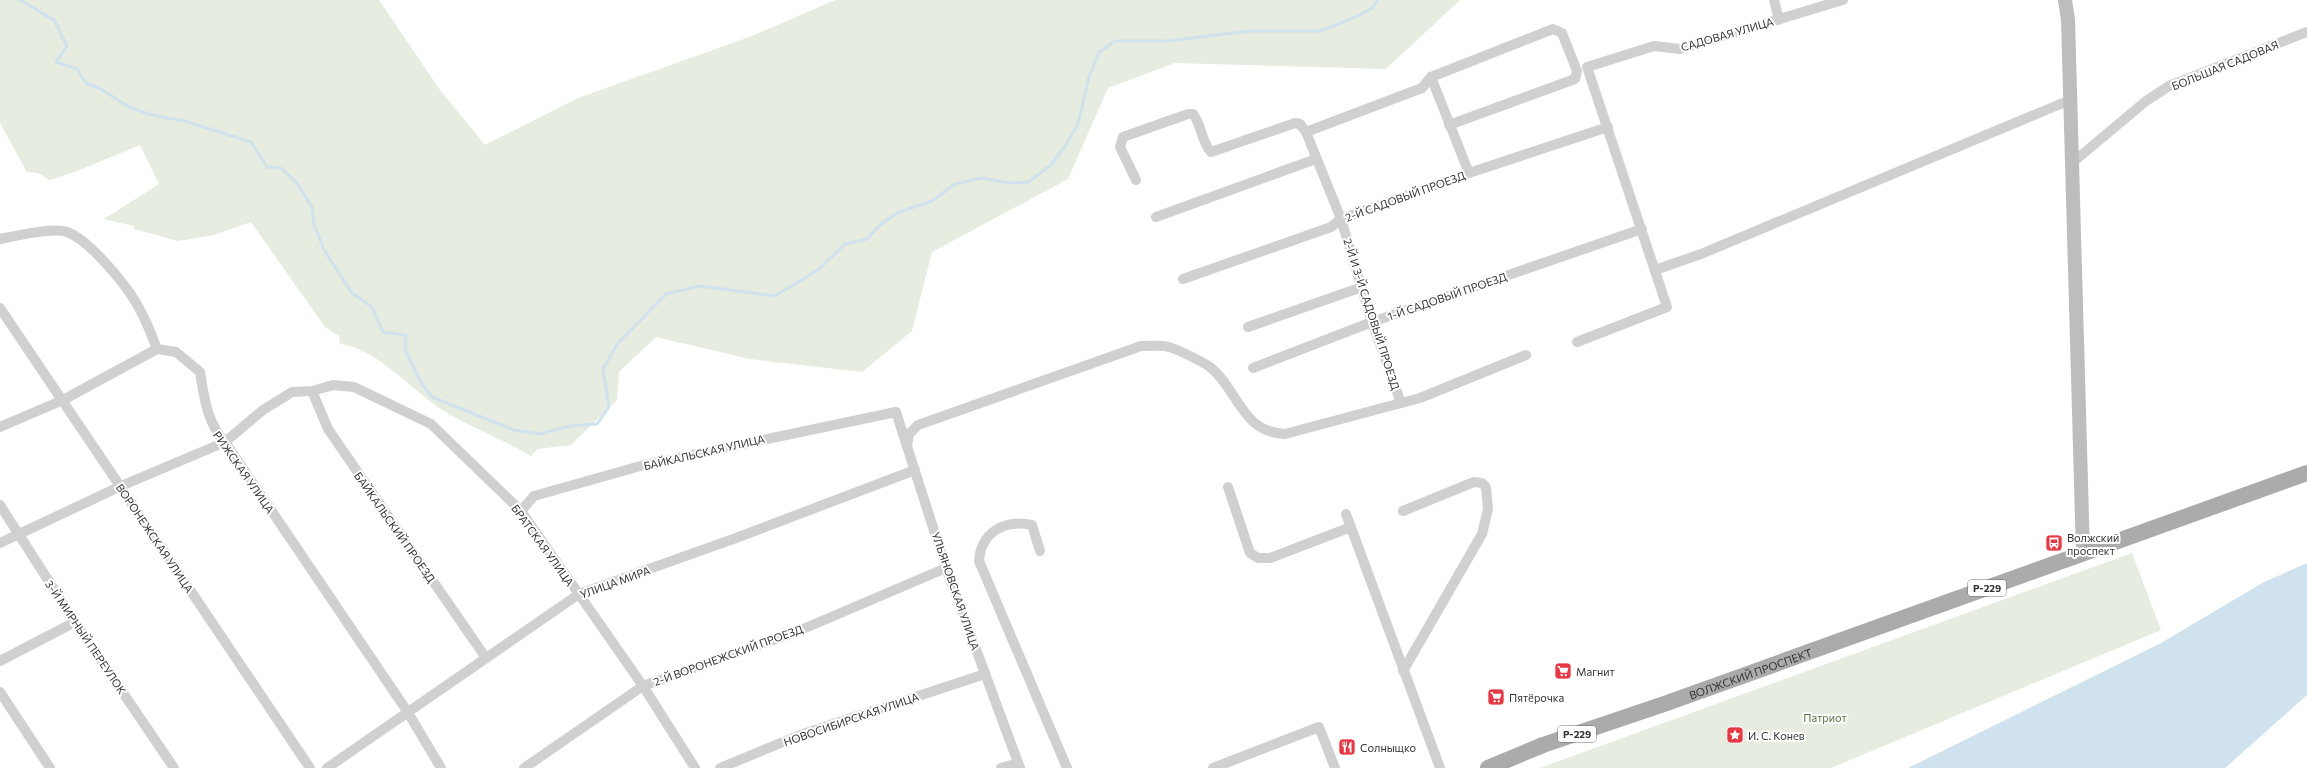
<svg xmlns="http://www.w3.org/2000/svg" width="2307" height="768" font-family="Commissioner,sans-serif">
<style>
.green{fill:#e6ecdf}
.water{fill:#cfe2ee}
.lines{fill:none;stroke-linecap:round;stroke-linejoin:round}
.stream{stroke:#cfe2ee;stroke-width:3}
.street{stroke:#d0d0d0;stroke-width:10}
.secondary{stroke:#bdbdbd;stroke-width:14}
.primary{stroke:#ababab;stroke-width:16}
.labels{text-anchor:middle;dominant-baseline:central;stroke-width:4;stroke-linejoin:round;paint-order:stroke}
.shield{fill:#fff;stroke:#707070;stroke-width:1}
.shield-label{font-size:10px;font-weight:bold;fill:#333}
.street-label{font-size:11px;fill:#333;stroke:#fff}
.poi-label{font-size:11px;fill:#333;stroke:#fff;text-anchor:start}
.park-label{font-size:11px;fill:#56703f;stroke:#fff}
</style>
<rect width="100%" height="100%" fill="#fff"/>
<g class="green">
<path d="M0,0H379L440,90L485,145L578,98L752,36L835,0H1460L1386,69L1175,63L1108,88L1068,179L932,252L912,331L862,372L750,359L656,337L619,372L617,400L571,445L538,449L531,456C503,439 471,428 444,411C413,392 377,348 340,344L339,336L325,327L251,222L214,235L178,241L134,229V226L104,219L159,184L140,145L75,172L50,180L38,173L27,172L0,123Z"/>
<path d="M2132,553L2161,630L1831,768H1540Z"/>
</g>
<path class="water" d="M2307,563V695L2225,768H1908L2161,643L2264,582Z"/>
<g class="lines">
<path class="stream" d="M20,0L54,20L67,46L56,62L77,69L86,83L101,89L129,107L152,115L185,121L251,142L267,167L281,168L297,183L312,207L314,224L324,250L352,293L372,307L383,332L406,335L405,349L420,381L432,397L514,430L540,434L570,426L597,424L609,407L603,369L618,343L666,294L700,286L775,296L818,270L845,244L867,239L881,224L897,213L932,201L955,184L981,178L1010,183L1028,182L1050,166L1066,145L1078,124L1089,77L1099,52L1115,41H1167L1250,31H1320L1349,20L1371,9L1378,0"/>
<g class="street">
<path d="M1774,0L1779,20"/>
<path d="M1431,77L1469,173"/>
<path d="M1306,132L1422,88L1431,77L1553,29L1562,33L1577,71L1575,79L1449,125"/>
<path d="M2072,163L2146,101L2169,86L2307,32"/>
<path d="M1136,180L1120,147L1123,137L1188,114H1193C1202,125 1201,142 1211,152L1295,123L1300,124L1306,132L1341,219L1372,322L1401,403"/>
<path d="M1156,217L1316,159"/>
<path d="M0,239C15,236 53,227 67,232C90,240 129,288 140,310C147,322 152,336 157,349L176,352L200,372C204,397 207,423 225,442L407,711L441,768"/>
<path d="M1655,270L1701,254L2070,100"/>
<path d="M1183,279L1331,227L1341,219L1469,173L1608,127"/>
<path d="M0,308L310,768"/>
<path d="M1248,327L1362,287"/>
<path d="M1577,342L1667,307L1587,67L1654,46L1680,49L1843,0"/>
<path d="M1253,368L1372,322L1642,229"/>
<path d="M312,391L328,429L486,658"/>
<path d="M0,427L63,400L157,349"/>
<path d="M907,446L909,434L918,425L1141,346C1150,346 1160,345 1169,347C1177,349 1203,362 1210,367C1238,389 1241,432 1285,434L1420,398L1526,355"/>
<path d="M1228,487L1250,553L1258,558H1270L1351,527"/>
<path d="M0,505L75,622L174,768"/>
<path d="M521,511L534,496L644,465L896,412L946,568L1020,768"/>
<path d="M1403,511L1474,482L1482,483L1486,487L1488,509L1482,534L1403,671"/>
<path d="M1346,514L1440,768"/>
<path d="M0,543L121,486L225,442L263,410L292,392L312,391L333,385L354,387L431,424L521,511L643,686L695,768"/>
<path d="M1040,551L1032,525C1005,519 981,532 979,561L1067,768"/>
<path d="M0,661L75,622"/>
<path d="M0,692L50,768"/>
<path d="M327,768L579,594L736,538L915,470"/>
<path d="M524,768L643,686L796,632L946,568"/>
<path d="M720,768L800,735L985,674"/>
<path d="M1001,768L1018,763"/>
<path d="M1213,768L1319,727L1335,768"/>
</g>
<path class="secondary" d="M2065,0L2068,20L2083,554"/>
<path class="primary" id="s1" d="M1488,768L1543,745L1667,703L2307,473"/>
</g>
<defs>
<g id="bus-square" transform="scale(0.9)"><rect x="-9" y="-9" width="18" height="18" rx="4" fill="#e63946" stroke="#fff"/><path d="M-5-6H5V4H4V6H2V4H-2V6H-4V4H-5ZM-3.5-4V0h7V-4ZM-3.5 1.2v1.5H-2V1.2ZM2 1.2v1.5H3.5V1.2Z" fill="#fff"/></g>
<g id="supermarket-square" transform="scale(0.9)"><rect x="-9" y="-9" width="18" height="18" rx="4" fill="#e63946" stroke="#fff"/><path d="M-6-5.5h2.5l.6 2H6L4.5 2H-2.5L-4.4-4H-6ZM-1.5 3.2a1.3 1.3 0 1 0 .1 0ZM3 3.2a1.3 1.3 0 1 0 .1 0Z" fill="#fff"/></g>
<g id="sight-square" transform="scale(0.9)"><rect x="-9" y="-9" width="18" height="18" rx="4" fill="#e63946" stroke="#fff"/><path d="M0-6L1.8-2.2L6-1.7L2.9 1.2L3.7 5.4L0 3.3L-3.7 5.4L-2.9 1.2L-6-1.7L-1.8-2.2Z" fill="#fff"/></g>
<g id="restaurant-square" transform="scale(0.9)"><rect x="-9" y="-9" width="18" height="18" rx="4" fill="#e63946" stroke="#fff"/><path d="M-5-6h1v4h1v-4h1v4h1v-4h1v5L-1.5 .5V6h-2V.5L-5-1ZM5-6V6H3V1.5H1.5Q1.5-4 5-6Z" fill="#fff"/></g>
</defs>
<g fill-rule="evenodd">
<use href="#bus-square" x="2054" y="543"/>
<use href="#supermarket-square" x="1563" y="671"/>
<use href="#supermarket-square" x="1496" y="697"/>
<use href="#sight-square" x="1735" y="735"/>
<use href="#restaurant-square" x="1347" y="747"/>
</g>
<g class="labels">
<g class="shield">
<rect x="1968" y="580" width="38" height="16" rx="3"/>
<rect x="1558" y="726" width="38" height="16" rx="3"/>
</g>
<g class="shield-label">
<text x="1987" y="588">Р-229</text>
<text x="1577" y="734">Р-229</text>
</g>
<g class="street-label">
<text transform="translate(1727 34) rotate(-16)">САДОВАЯ УЛИЦА</text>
<text transform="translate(2225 65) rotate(-22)">БОЛЬШАЯ САДОВАЯ</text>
<text transform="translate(1405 196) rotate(-20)">2-Й САДОВЫЙ ПРОЕЗД</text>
<text transform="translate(1447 296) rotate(-19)">1-Й САДОВЫЙ ПРОЕЗД</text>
<text transform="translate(1372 314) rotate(72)">2-Й И 3-Й САДОВЫЙ ПРОЕЗД</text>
<text transform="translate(704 452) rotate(-13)">БАЙКАЛЬСКАЯ УЛИЦА</text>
<text transform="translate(244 472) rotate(55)">РИЖСКАЯ УЛИЦА</text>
<text transform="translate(395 527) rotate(55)">БАЙКАЛЬСКИЙ ПРОЕЗД</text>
<text transform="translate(155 538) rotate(56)">ВОРОНЕЖСКАЯ УЛИЦА</text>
<text transform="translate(543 545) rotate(54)">БРАТСКАЯ УЛИЦА</text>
<text transform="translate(615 582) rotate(-20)">УЛИЦА МИРА</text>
<text transform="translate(956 591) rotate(71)">УЛЬЯНОВСКАЯ УЛИЦА</text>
<text transform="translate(86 637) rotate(56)">3-Й МИРНЫЙ ПЕРЕУЛОК</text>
<text transform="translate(728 655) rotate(-20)">2-Й ВОРОНЕЖСКИЙ ПРОЕЗД</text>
<text stroke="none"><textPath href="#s1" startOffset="279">ВОЛЖСКИЙ ПРОСПЕКТ</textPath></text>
<text transform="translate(851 719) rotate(-19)">НОВОСИБИРСКАЯ УЛИЦА</text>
</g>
<g class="poi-label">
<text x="2067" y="537">Волжский<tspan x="2067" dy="13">проспект</tspan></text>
<text x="1576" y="671">Магнит</text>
<text x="1509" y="697">Пятёрочка</text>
<text x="1748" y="735">И. С. Конев</text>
<text x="1360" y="747">Солныщко</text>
</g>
<g class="park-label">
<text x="1825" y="717">Патриот</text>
</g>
</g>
</svg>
